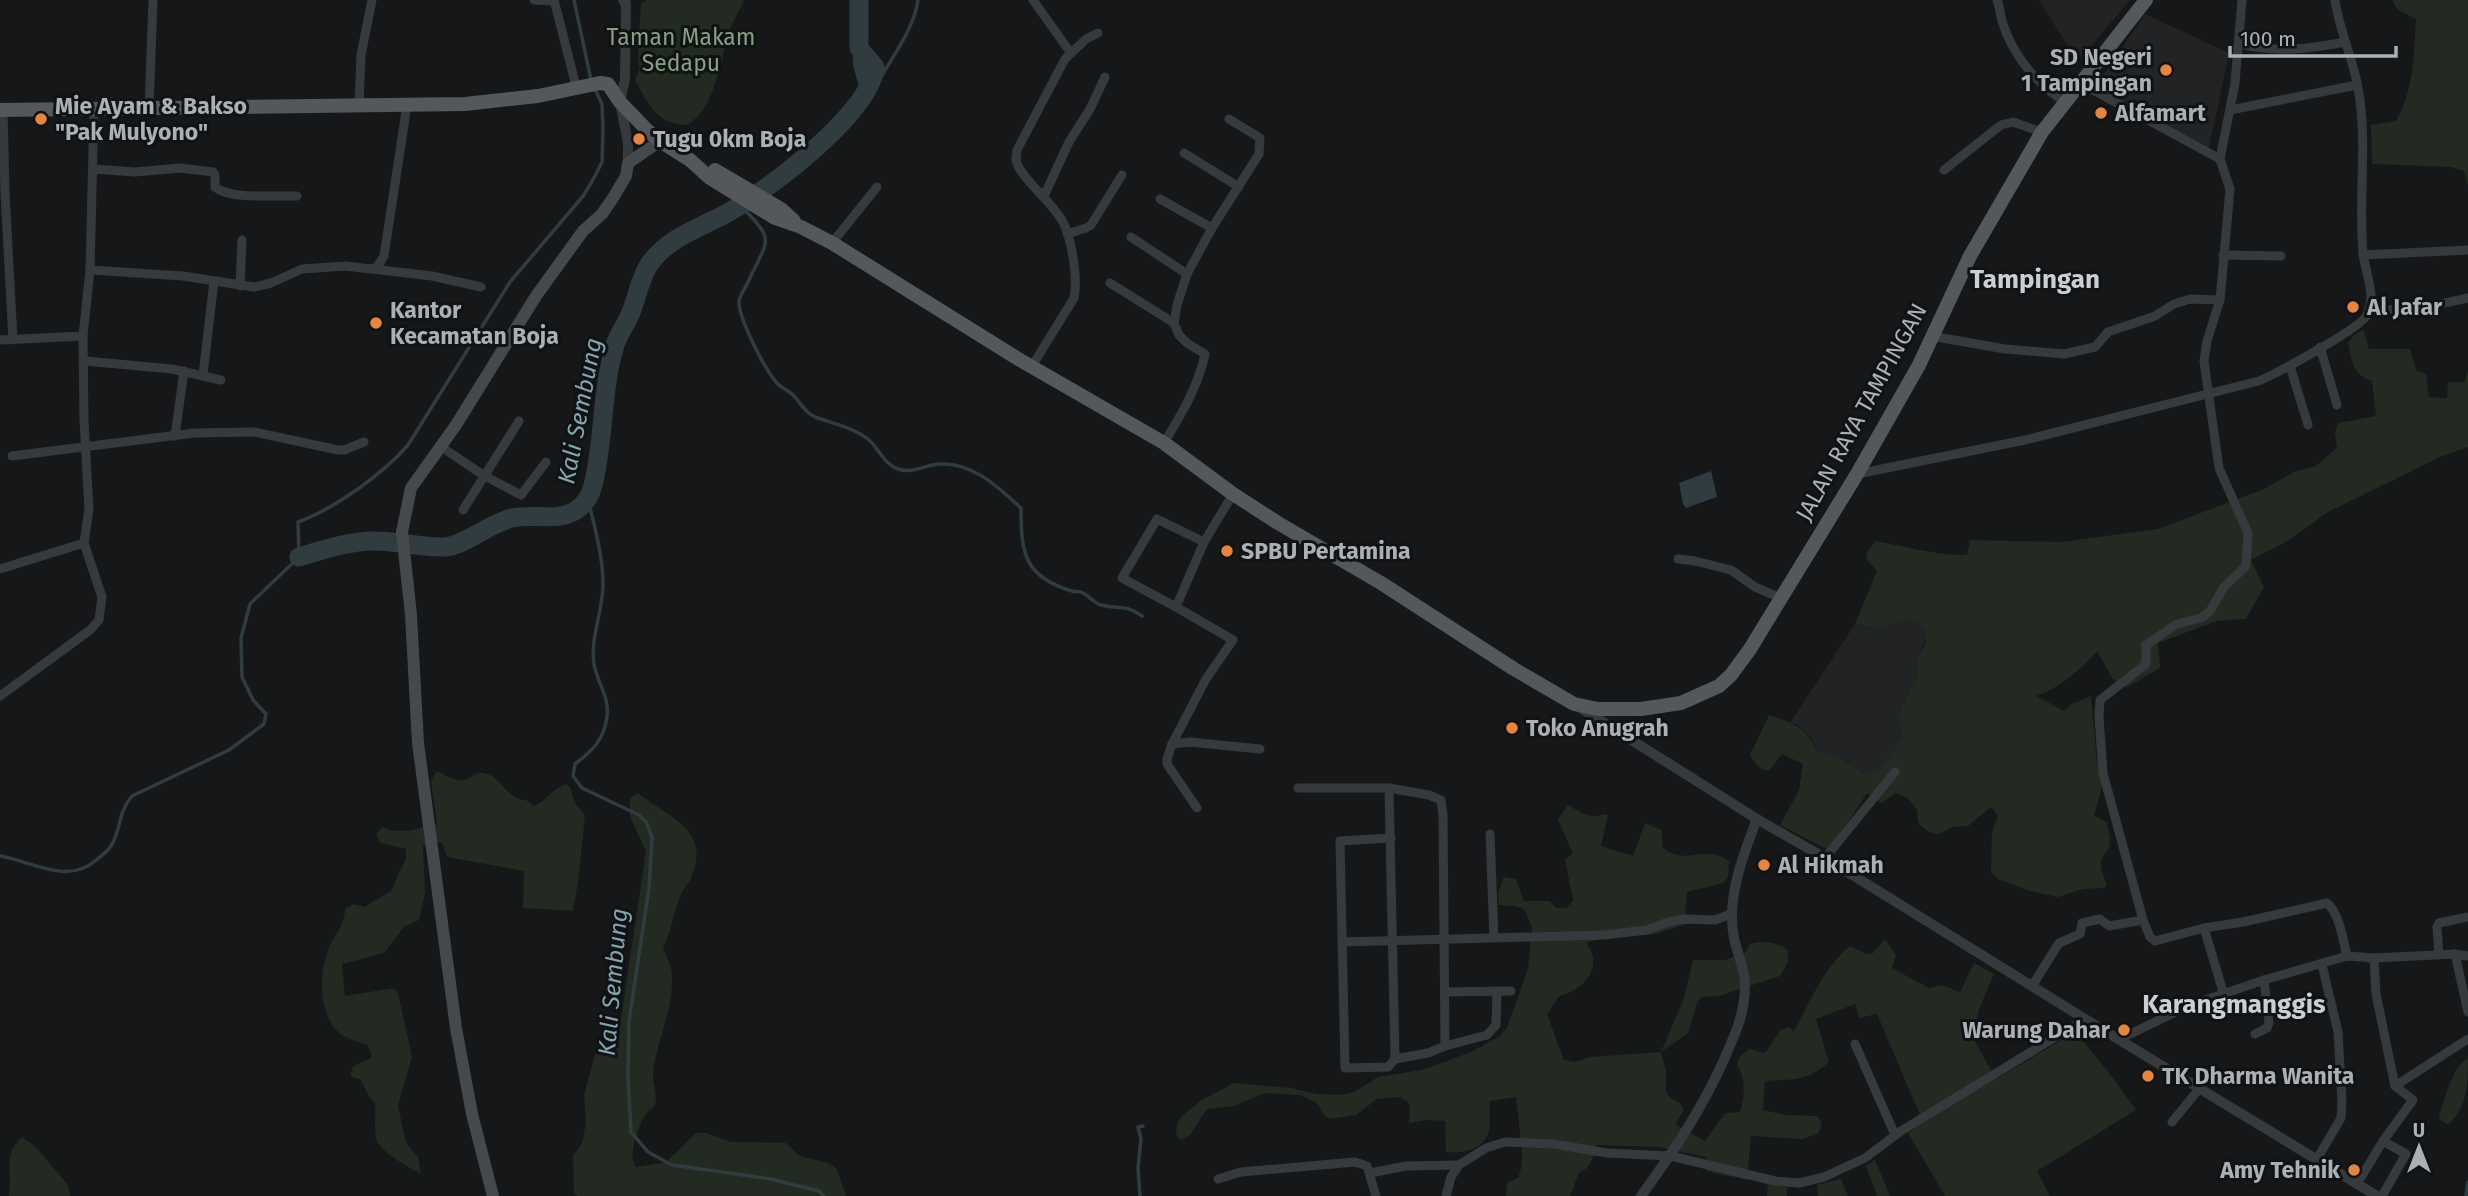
<svg xmlns="http://www.w3.org/2000/svg" width="2468" height="1196" font-family="'Fira Sans',sans-serif">
<style>
.built{fill:#222325}
.green{fill:#232a22}
.water{fill:#303c40}
.lines{fill:none;stroke-linecap:round;stroke-linejoin:round}
.stream{stroke:#303c40;stroke-width:3.5}
.canal{stroke:#303c40;stroke-width:12}
.river{stroke:#303c40;stroke-width:19}
.minor{stroke:#373a3d;stroke-width:9}
.tertiary{stroke:#373a3d;stroke-width:10}
.secondary{stroke:#46494c;stroke-width:12}
.primary{stroke:#54575b;stroke-width:14}
.poi-dot{fill:#e48542;stroke:#111213;stroke-width:2.5}
.labels{text-anchor:middle;dominant-baseline:central;stroke-width:6;stroke-linejoin:round;paint-order:stroke}
.park-label{font-size:23px;fill:#87a082;stroke:#111213}
.poi-label{font-size:23px;font-weight:bold;fill:#a9b1b7;stroke:#111213;text-anchor:start}
.street-label{font-size:23px;fill:#a9b1b7;stroke:#111213}
.water-label{font-size:24px;font-style:italic;fill:#83a5af;stroke:#111213}
.quarter-label{font-size:26px;font-weight:bold;fill:#cacfd3;stroke:#111213}
</style>
<rect width="100%" height="100%" fill="#161718"/>
<g class="built">
<path d="M2039,0H2130L2080,59L2067,45Z"/>
<path d="M2145,14L2229,53L2209,148L2095,87Z"/>
<path d="M1908,619L1917,622L1927,632V637L1917,659L1918,673L1898,715L1905,737L1879,768L1864,773L1838,757L1818,751L1811,737L1798,725L1790,723L1855,624L1878,628Z"/>
</g>
<g class="green">
<path d="M647,0H744C740,10 733,20 730,30C720,58 716,109 687,125C654,123 651,106 635,81L639,70L638,50L641,4Z"/>
<path d="M2392,0H2468V186L2464,171L2452,167L2372,164L2371,125L2396,121C2414,89 2414,55 2416,19L2397,9Z"/>
<path d="M2362,330H2364L2369,349H2410L2416,370L2426,374L2429,397L2447,398L2448,382H2465L2468,369V447L2440,457L2328,512L2286,542L2251,560L2264,587L2246,619L2217,621L2158,643L2160,668L2126,688L2112,678L2097,651C2082,669 2058,689 2036,696L2064,711L2072,704L2091,696L2097,762L2102,787L2094,816L2107,822L2110,839L2109,849C2096,861 2101,870 2107,885L2105,888L2083,889L2058,897L2030,891L1998,879L1991,872L1992,832L1998,816L1991,807L1968,826L1952,827L1939,834L1929,832L1921,826L1918,822L1917,810L1908,798L1895,793L1882,803L1867,793L1838,838L1826,849L1780,825L1799,790L1803,764L1782,754L1769,771C1759,770 1755,763 1750,755L1769,715C1794,724 1804,725 1818,751L1838,757L1864,773L1879,768L1904,737L1898,715L1918,673L1917,659L1925,645L1927,632L1917,622L1908,619L1878,628L1855,624L1877,571L1868,561L1866,554L1875,541C1906,546 1936,556 1967,555L1970,540L2061,542L2158,529L2264,489L2294,472L2316,466L2337,448L2335,433L2338,423L2376,416L2372,381C2352,375 2352,361 2348,343L2354,335Z"/>
<path d="M437,771C444,774 456,782 464,780C471,779 475,771 484,773C502,776 506,800 526,800L534,806C547,801 552,788 566,784L570,787L575,803L585,815L578,883L573,911L523,908L524,871L447,857L442,842L423,846L425,893L419,920L404,927L384,953L342,964L345,996L394,988L398,993L412,1057L398,1106L406,1143L418,1157L421,1174C409,1167 379,1152 376,1138C374,1128 376,1114 375,1103L368,1095L361,1080L350,1076L353,1066L371,1058V1053L367,1045C359,1042 344,1038 338,1032C319,1013 319,976 327,953C332,937 345,926 345,909L354,904L364,907L391,891L406,858V849L380,843L376,834L383,827C402,836 417,828 437,824L431,781Z"/>
<path d="M638,793C669,818 712,829 691,878C688,885 682,890 680,897C673,914 671,932 663,949C666,955 670,962 671,969C677,1006 655,1041 653,1076C653,1085 658,1096 655,1104C654,1109 647,1111 645,1115C638,1128 627,1155 636,1167L666,1162L696,1133H706L731,1142L786,1143L800,1156L828,1163L837,1169L846,1196H578L574,1194L573,1156L583,1141L586,1120L584,1095L595,1054L617,1045L646,851L630,817V798Z"/>
<path d="M1568,805C1579,811 1590,820 1603,814L1608,815L1601,846L1633,856L1645,823L1662,830V846C1682,868 1704,843 1729,861L1728,876L1724,883L1687,892L1685,912L1689,923L1656,934L1601,938L1586,943C1601,962 1591,981 1571,992C1567,994 1563,994 1560,996C1555,1000 1551,1009 1547,1014L1564,1060L1575,1062L1590,1057L1661,1052L1684,998L1693,960H1725L1745,953L1750,944C1763,940 1777,942 1788,950V962L1780,976L1719,996L1701,997L1697,1003L1688,1033L1661,1052L1666,1071V1091L1669,1097L1679,1102L1684,1110L1675,1124L1705,1141L1725,1113L1740,1112C1745,1094 1746,1081 1737,1064L1740,1056L1749,1049L1765,1053L1780,1031L1788,1027L1794,1031C1811,1001 1823,968 1850,946L1864,953L1872,954L1885,939L1896,955L1892,968L1929,988L1942,985L1960,992L1974,963L1994,974L1979,1009L1973,1038L1996,1079L2075,1032L2107,1070L2136,1110L2037,1171L2050,1196H1945L1908,1133L1923,1122L1877,1014L1859,1018L1855,1004L1816,1019L1829,1062C1806,1082 1793,1079 1765,1081L1763,1110L1786,1115L1817,1116L1822,1122L1818,1134L1802,1139L1751,1136L1747,1180L1706,1171V1157L1659,1147L1597,1145C1593,1157 1592,1167 1579,1173L1570,1196H1506L1507,1183L1518,1178L1522,1165V1150L1516,1097L1490,1101C1489,1111 1491,1122 1489,1130C1485,1150 1462,1154 1446,1152L1445,1121L1427,1120L1409,1123L1410,1107L1408,1102L1400,1097L1377,1099L1356,1115L1330,1119L1325,1116L1317,1103L1301,1095L1264,1093L1234,1106L1207,1109L1190,1135L1181,1140L1176,1135L1177,1124L1183,1115L1200,1101L1234,1083L1291,1088L1317,1094L1340,1095L1354,1092L1378,1077L1421,1070L1447,1061L1473,1051L1500,1036L1507,1028L1528,969L1532,927L1524,909L1515,906L1499,905L1498,894L1504,877L1516,879L1524,901H1550L1556,908H1566L1573,901L1565,859L1573,854L1558,819Z"/>
<path d="M2468,1057C2468,1084 2468,1107 2448,1125L2439,1119C2439,1112 2452,1077 2456,1070C2459,1065 2464,1061 2468,1057Z"/>
<path d="M22,1137L35,1146L68,1185L70,1196H9C13,1172 2,1155 22,1137Z"/>
<path d="M1875,1160L1890,1196H1877L1866,1166Z"/>
<path d="M1841,1179L1848,1196H1818L1817,1185Z"/>
<path d="M1768,1184L1787,1187V1196H1767Z"/>
</g>
<path class="water" d="M1711,471L1717,497L1686,508L1683,504L1679,483Z"/>
<g class="lines">
<g class="stream">
<path d="M574,0L591,80"/>
<path d="M874,78L881,77C895,53 914,28 918,0"/>
<path d="M740,205C776,242 769,237 748,282C746,287 740,295 739,301C738,318 765,369 776,382C781,388 788,390 793,395C801,403 804,412 815,417C833,424 853,427 869,440C879,449 884,464 898,469C914,474 924,465 940,464C973,462 999,488 1021,508C1021,553 1024,577 1072,591C1079,593 1077,590 1083,593C1089,596 1094,603 1101,605C1119,610 1123,603 1142,616"/>
<path d="M588,498C594,526 603,555 603,584C603,611 590,638 594,664C597,682 610,698 607,717C604,740 592,751 575,764L573,776L582,788L639,815L646,822L652,837L649,888L629,1021L628,1077L631,1132L648,1152L672,1165L771,1179L819,1191L824,1196"/>
<path d="M0,856C31,861 67,885 95,861C100,857 107,852 111,846C122,828 117,814 132,796L229,750L264,724L266,714L253,700L242,677L241,638L250,604L299,557L298,522C334,509 383,474 408,445L510,282L584,195L596,174L602,162L603,128L602,104L594,87"/>
<path d="M1140,1196L1138,1168L1141,1139L1138,1127L1143,1126"/>
<path d="M2466,1196L2468,1182"/>
</g>
<path class="canal" d="M859,48V65L866,89"/>
<path class="river" d="M299,557C322,550 347,542 371,541C395,540 420,548 445,547C464,546 490,523 512,518C532,513 555,522 575,511C581,507 586,502 589,496C594,487 595,476 597,465C604,426 603,384 615,345C618,335 624,327 629,317C637,300 639,279 650,263C670,236 701,228 729,212C769,189 871,113 875,67L859,48V0"/>
<g class="minor">
<path d="M534,0L554,1"/>
<path d="M554,0L576,86"/>
<path d="M1033,0L1070,52"/>
<path d="M1997,0C2000,7 2000,14 2002,21C2012,54 2036,84 2065,102"/>
<path d="M2240,44C2274,53 2310,49 2345,42"/>
<path d="M2080,83L2220,159"/>
<path d="M359,105L361,55L372,0"/>
<path d="M149,109L153,0"/>
<path d="M3,110L5,193L13,340"/>
<path d="M2230,110L2357,85"/>
<path d="M1184,153L1239,187"/>
<path d="M93,169L135,172L180,168L213,172L215,175V187C230,200 276,195 297,196"/>
<path d="M1944,170L2001,125L2013,122L2042,132"/>
<path d="M1044,196L1069,142L1090,109L1105,77"/>
<path d="M1160,199L1212,228"/>
<path d="M1067,234L1086,228L1091,225L1122,175"/>
<path d="M1131,237L1187,274"/>
<path d="M832,243L877,187"/>
<path d="M2223,255L2281,256"/>
<path d="M2363,255L2468,250"/>
<path d="M372,269L432,276L481,287"/>
<path d="M90,270L183,276L254,287L271,283L302,269L346,266L370,269L377,267L384,256L407,105"/>
<path d="M1110,283L1174,323"/>
<path d="M240,286L242,240"/>
<path d="M2369,309C2404,312 2434,306 2468,298"/>
<path d="M1931,336L2005,349L2064,354L2095,347L2108,332L2155,316L2174,304L2190,299L2220,300"/>
<path d="M0,340L83,336L90,270L94,110"/>
<path d="M2320,347L2337,405"/>
<path d="M85,361L172,369L221,380"/>
<path d="M1032,366L1074,298C1078,279 1072,240 1063,222C1051,201 1029,186 1018,166C1015,161 1016,156 1017,150L1065,59L1086,39L1098,33"/>
<path d="M2290,366L2308,425"/>
<path d="M203,375L214,281"/>
<path d="M175,436L184,371"/>
<path d="M1164,443C1181,415 1198,387 1205,354L1187,343L1179,335L1174,323L1177,305L1187,274L1212,228L1259,154L1260,138L1229,119"/>
<path d="M440,446L483,475L521,495L546,462"/>
<path d="M12,456L194,433L254,432L338,450H344L364,442"/>
<path d="M1857,474L2025,440L2259,381C2277,373 2360,329 2367,315C2377,296 2365,272 2363,253C2358,198 2368,141 2358,88C2353,58 2339,30 2335,0"/>
<path d="M1233,494L1204,542L1176,607L1233,640L1206,679L1172,744L1190,742L1260,749"/>
<path d="M463,510L519,421"/>
<path d="M1678,559L1695,561L1731,570L1755,587L1781,598"/>
<path d="M0,569L84,543"/>
<path d="M1176,607L1122,578L1157,519L1204,542"/>
<path d="M0,696L90,630L99,620L102,597L84,543L89,509L84,421L83,336"/>
<path d="M1172,744L1167,759V764L1197,808"/>
<path d="M1298,788H1389L1395,1059"/>
<path d="M1389,788L1429,795L1441,800L1443,815L1445,1046"/>
<path d="M1490,834L1494,938"/>
<path d="M1391,838L1340,841L1345,1068L1388,1067L1395,1059L1428,1053L1445,1046L1487,1035L1496,1025L1497,991"/>
<path d="M1825,858L1895,772"/>
<path d="M2143,920L2150,937L2155,941L2204,928L2243,922L2327,903C2340,914 2343,941 2347,956"/>
<path d="M2204,928L2224,995"/>
<path d="M1342,942L1604,935L1647,930L1668,922L1684,919L1715,920L1731,914"/>
<path d="M2455,954L2468,1012"/>
<path d="M2439,955L2437,927L2439,923L2468,917"/>
<path d="M2374,958L2376,994L2395,1086L2468,1039"/>
<path d="M2032,986L2059,943L2080,934L2082,923L2100,919L2109,926L2143,920L2103,773L2099,717L2100,700L2146,664V645L2177,624L2201,618L2210,611L2224,587L2246,566L2248,533L2219,468L2204,361L2207,341L2220,300L2230,189L2220,159L2235,83L2242,0"/>
<path d="M1445,992L1511,991"/>
<path d="M2255,1034L2267,1028L2269,1023L2264,980"/>
<path d="M2120,1039L2188,1006L2264,980L2347,956L2374,958L2455,954L2468,956"/>
<path d="M1855,1044L1895,1135"/>
<path d="M2172,1122L2199,1089"/>
<path d="M2317,1159L2341,1118L2342,1102L2338,1032L2322,965"/>
<path d="M1370,1173L1406,1166L1459,1165"/>
<path d="M1218,1179L1241,1172L1355,1162L1367,1166L1376,1196"/>
<path d="M2357,1184L2383,1141L2413,1100L2395,1086"/>
<path d="M1446,1196L1451,1177L1459,1165L1486,1148L1505,1142L1554,1144L1607,1153L1671,1156L1775,1181L1799,1183L1824,1177L1865,1158L1901,1131L2085,1019"/>
<path d="M2382,1196L2406,1154L2383,1141"/>
</g>
<g class="tertiary">
<path d="M623,0L626,3L625,79L620,102L628,143V163"/>
<path d="M1579,707L1757,819L1825,858L2085,1019L2377,1196"/>
<path d="M1641,1196C1674,1151 1704,1106 1726,1055C1737,1030 1745,1012 1745,984C1745,969 1737,953 1734,938C1726,899 1743,855 1757,819"/>
</g>
<path class="secondary" d="M493,1196L472,1114L456,1028L418,743L411,615L402,532L411,488L456,425L536,296L583,231L602,214L613,198L626,176L628,163L660,141"/>
<g class="primary">
<path d="M0,110L465,104L538,96L600,83L608,84L620,102L649,132L660,141L690,160L710,178L775,218L801,227L832,243L1020,360L1164,443L1233,494L1278,523L1381,583L1514,669L1574,704L1598,709H1641L1681,703L1719,686L1731,675L1750,649L1857,474L1919,365L1970,256L2042,132L2146,0"/>
<path d="M715,170L781,209L794,221"/>
</g>
</g>
<g class="poi-dot">
<circle cx="2166" cy="70" r="7"/>
<circle cx="2101" cy="113" r="7"/>
<circle cx="41" cy="119" r="7"/>
<circle cx="639" cy="139" r="7"/>
<circle cx="2353" cy="307" r="7"/>
<circle cx="376" cy="323" r="7"/>
<circle cx="1227" cy="551" r="7"/>
<circle cx="1512" cy="728" r="7"/>
<circle cx="1764" cy="865" r="7"/>
<circle cx="2124" cy="1030" r="7"/>
<circle cx="2148" cy="1076" r="7"/>
<circle cx="2354" cy="1170" r="7"/>
</g>
<g class="labels">
<g class="park-label">
<text x="681" y="37">Taman Makam<tspan x="681" dy="26">Sedapu</tspan></text>
</g>
<g class="poi-label">
<text x="2152" y="57" text-anchor="end">SD Negeri<tspan x="2152" dy="26">1 Tampingan</tspan></text>
<text x="55" y="106">Mie Ayam &amp; Bakso<tspan x="55" dy="26">"Pak Mulyono"</tspan></text>
<text x="2115" y="113">Alfamart</text>
<text x="653" y="139">Tugu 0km Boja</text>
<text x="2367" y="307">Al Jafar</text>
<text x="390" y="310">Kantor<tspan x="390" dy="26">Kecamatan Boja</tspan></text>
<text x="1241" y="551">SPBU Pertamina</text>
<text x="1526" y="728">Toko Anugrah</text>
<text x="1778" y="865">Al Hikmah</text>
<text x="2110" y="1030" text-anchor="end">Warung Dahar</text>
<text x="2162" y="1076">TK Dharma Wanita</text>
<text x="2340" y="1170" text-anchor="end">Amy Tehnik</text>
</g>
<g class="street-label">
<text transform="translate(1861 412) rotate(-61)">JALAN RAYA TAMPINGAN</text>
</g>
<g class="water-label">
<text transform="translate(580 411) rotate(-79)">Kali Sembung</text>
<text transform="translate(613 982) rotate(-85)">Kali Sembung</text>
</g>
<g class="quarter-label">
<text x="2035" y="279">Tampingan</text>
<text x="2234" y="1004">Karangmanggis</text>
</g>
</g>
<g transform="translate(2419 1147)" stroke="#111213" stroke-width="5" paint-order="stroke">
<path d="M0-5L12 26L0 18L-12 26Z" fill="#a9b1b7"/>
<text y="-10" font-size="19" font-weight="bold" text-anchor="middle" fill="#a9b1b7">U</text>
</g>
<path d="M2230 46v10h166v-10" fill="none" stroke="#a9b1b7" stroke-width="3.5"/>
<text x="2240" y="46" font-size="21" fill="#a9b1b7" stroke="#111213" stroke-width="5" paint-order="stroke">100 m</text>
</svg>
